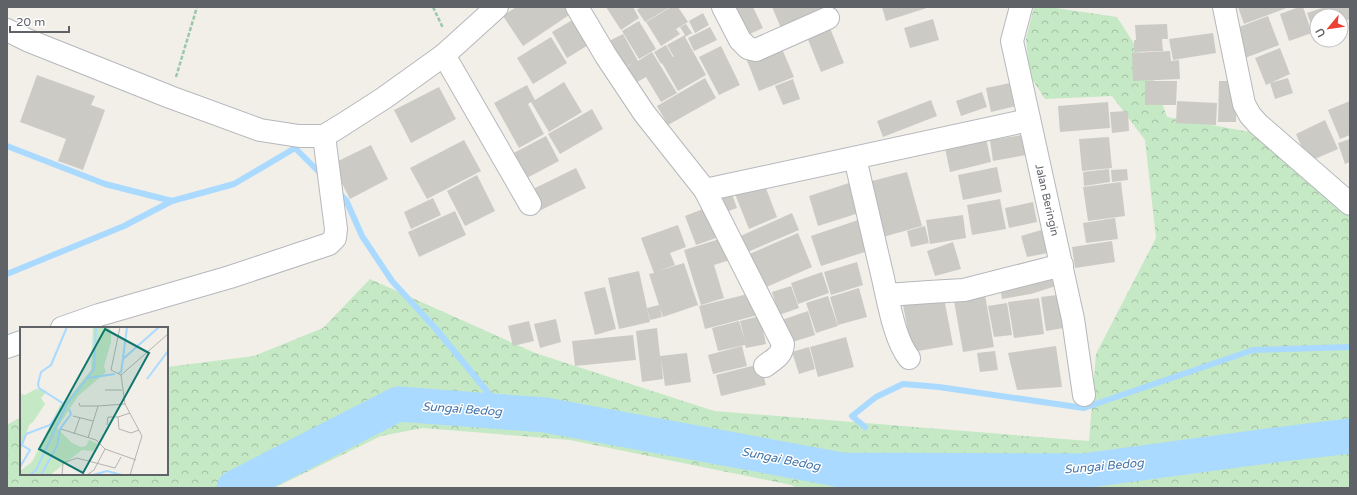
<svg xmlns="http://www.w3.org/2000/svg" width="1357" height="495" font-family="'Varela Round',sans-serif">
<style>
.forest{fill:url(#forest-crowns)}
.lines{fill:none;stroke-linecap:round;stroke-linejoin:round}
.stream{stroke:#aadaff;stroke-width:6}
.river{stroke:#aadaff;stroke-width:35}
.building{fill:#cccac5}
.minor-casing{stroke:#b5b8bc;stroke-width:24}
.path{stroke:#9cc7a9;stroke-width:2.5;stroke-dasharray:4 2;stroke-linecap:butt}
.minor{stroke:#fff;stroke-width:22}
.labels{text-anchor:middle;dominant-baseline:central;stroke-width:3;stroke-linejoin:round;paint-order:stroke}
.street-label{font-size:11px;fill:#5f6368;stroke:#fff}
.water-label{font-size:12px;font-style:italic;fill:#4174aa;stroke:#fff}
.inset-river{fill:none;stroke:#aadaff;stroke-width:2}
.inset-road{fill:none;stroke:#b3b3b1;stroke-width:1}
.view{fill:#0f766e;fill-opacity:0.15;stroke:#0f766e;stroke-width:2}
.inset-edge{fill:none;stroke:#5f6368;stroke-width:2}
</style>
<defs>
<pattern id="forest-crowns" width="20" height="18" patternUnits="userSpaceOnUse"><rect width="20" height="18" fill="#c5e8c5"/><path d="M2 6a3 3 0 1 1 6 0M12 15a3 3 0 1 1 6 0" fill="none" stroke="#a3c0a4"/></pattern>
</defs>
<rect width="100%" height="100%" fill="#f1efe8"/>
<path class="forest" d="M1034,7H1049L1117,17L1150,69L1167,117L1250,132L1309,182L1350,200V488H798L791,485L570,440L423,428L381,436L274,488H7V425L21,417V474H167V367L254,356L323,328L370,279L535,353L714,411L1089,441L1096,354L1156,238L1145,140L1112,96L1045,99L1030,76L1026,39Z"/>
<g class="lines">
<g class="stream">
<path d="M7,146L105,184L172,201L234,184L295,148L321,174"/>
<path d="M339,193L346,200L362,236L392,281L436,329L504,412"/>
<path d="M7,274L124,226L172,201"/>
<path d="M865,427L852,416L876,397L903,384L939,387L1084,408L1253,350L1350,347"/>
<path d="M867,485L888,488"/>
</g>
<path class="river" d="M234,488L398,404L545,415L842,470L1082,471L1275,445L1350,436"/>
</g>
<g class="building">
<path d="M516,7H573L575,11L523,46L503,16Z"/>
<path d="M606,7H633L639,18L621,30Z"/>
<path d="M641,7H670L645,22L637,10Z"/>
<path d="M671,7H678L688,22L676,29L680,34L661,46L646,22Z"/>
<path d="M733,7H753L763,28L743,37Z"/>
<path d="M772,7H820L821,10L781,28Z"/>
<path d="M882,7H930L886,21Z"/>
<path d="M1238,7H1289L1244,24Z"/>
<path d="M1299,7H1303L1312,33L1289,41L1280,14Z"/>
<path d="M1325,7H1350V19L1341,23V16H1317V31L1314,32L1307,13Z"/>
<path d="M703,13L709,25L695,33L689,21Z"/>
<path d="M1268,16L1279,45L1245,58L1234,29Z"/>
<path d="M574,19L590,44L567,58L552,32Z"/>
<path d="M933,19L939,40L910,48L904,28Z"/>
<path d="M639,21L656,49L639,59L622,31Z"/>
<path d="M828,23L844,63L821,72L805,32Z"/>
<path d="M686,24L692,33L685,37L706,75L678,91L662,63L661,64L654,52L666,45L673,57H674L667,45L685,35L680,27Z"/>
<path d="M1167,24L1168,39H1162L1163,51L1134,52V40H1136L1135,25Z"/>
<path d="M710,27L717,40L694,51L688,38Z"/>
<path d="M1213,33L1216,53L1173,60L1169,39Z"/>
<path d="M623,34L638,61L652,52L677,93L661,102L646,77L630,86L621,71L633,63L624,68L609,41Z"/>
<path d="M551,37L567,63L533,84L517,58Z"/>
<path d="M780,44L794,77L759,91L746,58Z"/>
<path d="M721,46L740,85L719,95L699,57Z"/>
<path d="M1280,48L1290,74L1266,85L1255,58Z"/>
<path d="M1170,51L1171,61L1179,60L1180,79L1133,81L1132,53Z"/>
<path d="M37,75L95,96L91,105L105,110L83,170L58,161L66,139L20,122Z"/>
<path d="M705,78L716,98L668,125L657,106Z"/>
<path d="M1288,78L1293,93L1275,99L1270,83Z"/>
<path d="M793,79L800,99L783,105L775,86Z"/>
<path d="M1145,81H1177L1176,105H1145Z"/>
<path d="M1219,81H1237L1236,122H1218Z"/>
<path d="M564,82L582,112L549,132L531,102L528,104L544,134L519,148L494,103L527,85L535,100Z"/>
<path d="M1015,82L1020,105L991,112L986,88Z"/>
<path d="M439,87L456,119L411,143L394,110Z"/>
<path d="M982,92L987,107L961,116L956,101Z"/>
<path d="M931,100L937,116L883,137L877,121Z"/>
<path d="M1177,101L1217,103L1216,125L1176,123Z"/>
<path d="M1350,101V135L1340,139L1328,110Z"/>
<path d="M1108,102L1110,128L1060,132L1058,106Z"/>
<path d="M592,109L603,129L560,154L548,134Z"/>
<path d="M1128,111L1129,131L1112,133L1110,112Z"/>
<path d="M1325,120L1338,149L1308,162L1296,134Z"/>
<path d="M1022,135L1026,155L993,161L990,140Z"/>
<path d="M546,136L559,161L523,180L510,155Z"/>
<path d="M1109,137L1112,168L1082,171L1079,139Z"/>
<path d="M986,138L991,162L950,172L945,148Z"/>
<path d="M1350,139V162L1345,164L1338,143Z"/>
<path d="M464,140L481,171L427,199L410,168Z"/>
<path d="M371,145L388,179L350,199L332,164Z"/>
<path d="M997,167L1002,192L963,200L958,175Z"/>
<path d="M576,168L586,188L537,212L527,192Z"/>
<path d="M1109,169L1110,182L1084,186L1083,172Z"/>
<path d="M1127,169L1128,180L1112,182L1111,170Z"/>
<path d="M907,172L922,226L883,237L868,182Z"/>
<path d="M477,175L495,211L465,226L447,191Z"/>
<path d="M1121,182L1125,216L1088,221L1083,187Z"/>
<path d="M764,183L777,217L749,229L735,194Z"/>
<path d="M849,183L859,213L818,226L809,196Z"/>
<path d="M732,194L737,208L720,214L715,200Z"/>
<path d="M433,198L441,215L411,229L404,212Z"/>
<path d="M1000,199L1006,229L972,235L967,205Z"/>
<path d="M1033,202L1037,222L1009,228L1005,208Z"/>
<path d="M708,207L719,237L696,245L685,216Z"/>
<path d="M455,211L466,235L419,257L408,232Z"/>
<path d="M792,213L799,230L743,254L736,238Z"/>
<path d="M963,215L966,238L930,244L926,220Z"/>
<path d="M1115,218L1118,239L1086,243L1083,223Z"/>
<path d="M861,219L871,250L821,266L811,236Z"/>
<path d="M678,225L686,247L670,253L675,265L658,271L684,263L698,305L663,317L660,308L662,317L650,320L647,308L659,305L649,274L654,273L641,238Z"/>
<path d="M925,226L929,243L911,247L907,231Z"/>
<path d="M1048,228L1053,252L1027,257L1021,236Z"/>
<path d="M798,233L812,267L762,289L747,255Z"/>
<path d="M726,237L733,259L714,265L724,298L701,305L684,250Z"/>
<path d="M1112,241L1115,262L1075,268L1072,247Z"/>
<path d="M953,242L961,269L935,276L927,251Z"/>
<path d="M857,262L863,285L831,295L824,272Z"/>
<path d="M1057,269L1059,285L1031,294L1002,299L999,282Z"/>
<path d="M639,271L650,322L619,329L608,278Z"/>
<path d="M822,272L829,293L798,304L791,283Z"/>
<path d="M791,286L799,308L779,315L772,292Z"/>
<path d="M605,287L616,329L595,335L584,292Z"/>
<path d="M859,288L867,317L838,325L830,297Z"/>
<path d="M752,293L758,315L705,329L699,306Z"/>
<path d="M1065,294L1070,327L1046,331L1041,297Z"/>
<path d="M985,295L994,347L963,352L954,301Z"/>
<path d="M828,296L838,326L816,333L806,303Z"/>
<path d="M944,298L953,345L912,352L903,305Z"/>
<path d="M1039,298L1044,334L1014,338L1008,302Z"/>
<path d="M1007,303L1012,335L994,337L988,306Z"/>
<path d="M808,311L815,335L786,344L779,321Z"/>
<path d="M760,316L766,344L746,348L745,345L718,351L712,328L739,321L745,341L740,321Z"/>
<path d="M556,319L561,342L540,348L534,324Z"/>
<path d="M529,321L534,341L513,346L508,326Z"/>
<path d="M657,328L660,356L687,353L691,382L665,386L661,358L663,379L642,382L636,331Z"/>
<path d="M633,335L636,360L575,366L572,341Z"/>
<path d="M846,337L854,367L818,377L810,347Z"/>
<path d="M742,346L747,366L713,374L708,355Z"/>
<path d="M1056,346L1062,387L1017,390L1008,353Z"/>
<path d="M809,347L815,369L799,374L792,352Z"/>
<path d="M995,351L998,370L980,372L977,353Z"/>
<path d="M760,364L766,385L721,396L716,375Z"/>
</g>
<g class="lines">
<g class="minor-casing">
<g id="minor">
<path d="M577,7L606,56L644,113L705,190L1029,120"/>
<path d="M723,7L740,40L748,48L756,50L828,18"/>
<path d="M1021,7L1012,41L1073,319L1084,395"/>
<path d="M1224,7L1244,104L1250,115L1258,124L1350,204"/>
<path d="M7,30L27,40L170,97L260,130L299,136H324L342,125L384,98L444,55L497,7"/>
<path d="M444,55L530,204"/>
<path d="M855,158C864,196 873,235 882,274C888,299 894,339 909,358"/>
<path d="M705,190L783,344C782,356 774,359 765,366"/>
<path d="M887,295L929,292L964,290L1062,265"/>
<path d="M62,328L99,315L230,277L329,244L335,238L336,229L324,136"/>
<path d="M7,347L21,342"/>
</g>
</g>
<g class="path">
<path d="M433,7L443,28"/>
<path d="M176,77L197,7"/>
</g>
<use href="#minor" class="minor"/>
</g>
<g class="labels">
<g class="street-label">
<text transform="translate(1047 200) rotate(77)">Jalan Beringin</text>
</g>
<g class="water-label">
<text transform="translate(462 409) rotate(4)">Sungai Bedog</text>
<text transform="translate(781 459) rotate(11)">Sungai Bedog</text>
<text transform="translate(1104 466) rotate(-5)">Sungai Bedog</text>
</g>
</g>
<g transform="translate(20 327)">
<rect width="148" height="148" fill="#f1efe8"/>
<path d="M73,0H89L91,5V15L84,39L86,45L58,69L37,101L52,116L61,120L66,119L69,113L78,117L73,124L62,123L30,148H0V144L12,135L40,78L48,72L71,43ZM16,62L27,64L21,71L25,77L13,95L9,98L0,125L1,67L5,68Z" fill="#c5e8c5"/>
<path class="inset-river" d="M103,31L107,0M98,46L101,45L103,32L139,0M68,51L95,47M127,52L148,24M44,77L19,61L18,57L21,45L31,38L47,0M0,140L10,123L2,118L6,107L30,98L44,79M10,148L16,143L47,77L74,42L76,0M21,148L37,119L40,102L51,87L49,82M73,148L87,144L102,148"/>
<path class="inset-road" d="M100,0L91,43L101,48M85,63H102M59,76L60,79H78M110,86L98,90L99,102L111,106L119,103M53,89L73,94M87,98L88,90H98M41,102L76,113L85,122L116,133M54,107L60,90M68,111L78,79L105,77M42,148L43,136L57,131L95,141L101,130M67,148L74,143L85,122M110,148L122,109L105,77L101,48L148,7"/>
<path class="view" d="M85,2L129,26L63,146L19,122Z"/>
<rect width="148" height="148" class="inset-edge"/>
</g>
<rect width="1357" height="495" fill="none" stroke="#5f6368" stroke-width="16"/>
<g transform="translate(1329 28) rotate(241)"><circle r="19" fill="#ffffff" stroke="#bfc1c3"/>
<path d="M0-3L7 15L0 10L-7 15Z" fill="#ea4335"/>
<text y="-6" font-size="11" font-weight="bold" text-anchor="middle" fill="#5f6368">U</text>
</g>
<path d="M10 26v6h59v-6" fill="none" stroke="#5f6368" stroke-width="2"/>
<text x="16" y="26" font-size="12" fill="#5f6368" stroke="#ffffff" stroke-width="3" paint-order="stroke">20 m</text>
</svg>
